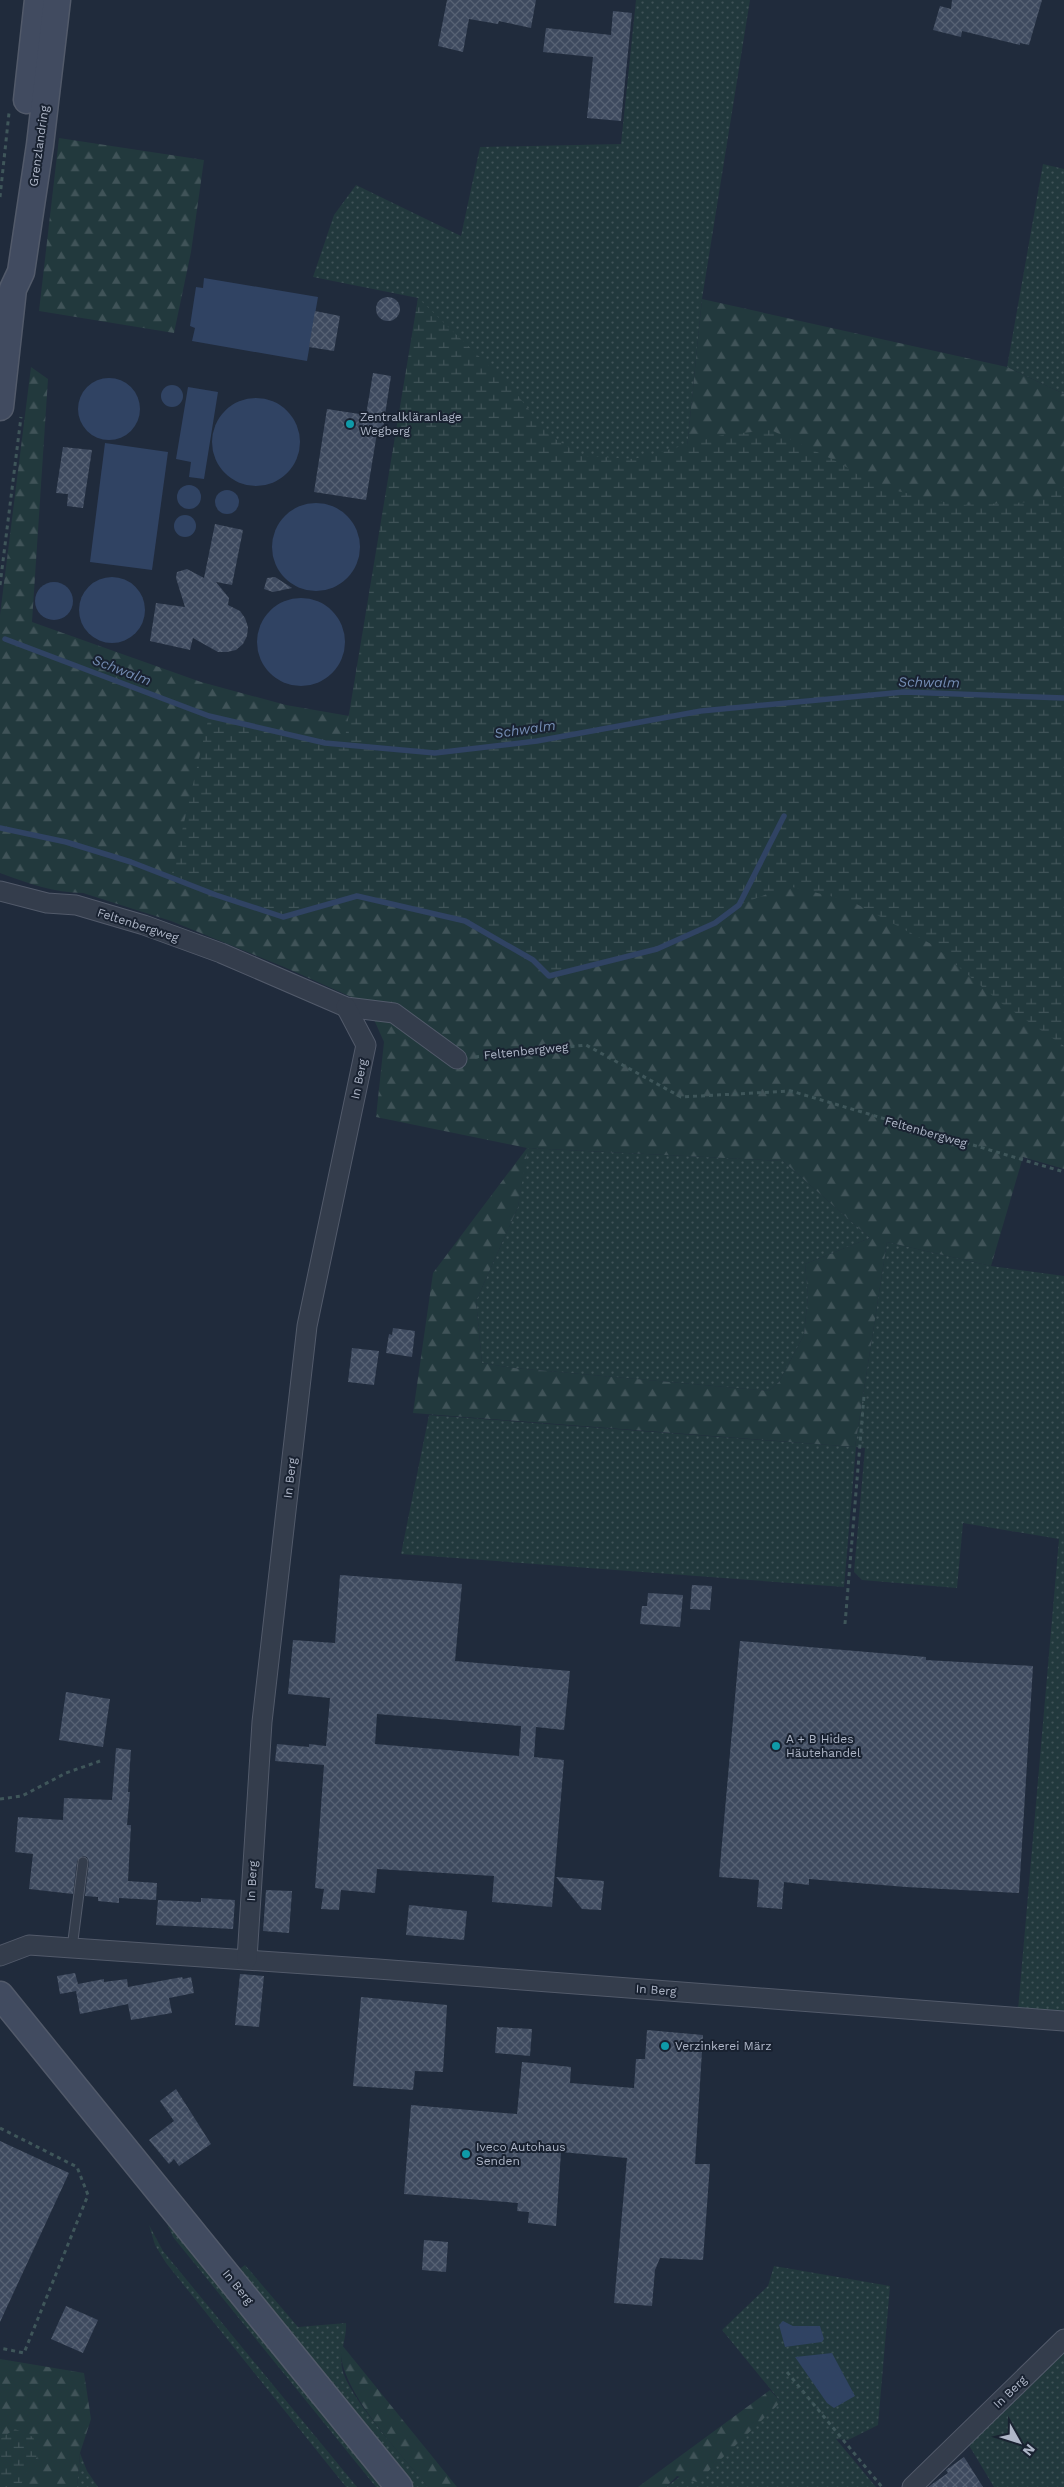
<svg xmlns="http://www.w3.org/2000/svg" width="1064" height="2487" font-family="'Work Sans',sans-serif">
<style>
.grass{fill:url(#grass-dots)}
.forest{fill:url(#forest-firs);fill-rule:evenodd}
.wetland{fill:url(#wetland-marsh)}
.water{fill:#304363}
.lines{fill:none;stroke-linecap:round;stroke-linejoin:round}
.stream{stroke:#304363;stroke-width:5.5}
.building{fill:url(#building-cross-hatch);fill-rule:evenodd}
.lane-casing{stroke:#525a6a;stroke-width:11}
.street-casing{stroke:#525a6a;stroke-width:21}
.secondary-casing{stroke:#525a6a;stroke-width:29}
.path{stroke:#3f565a;stroke-width:3;stroke-dasharray:4 4;stroke-linecap:butt}
.lane{stroke:#343d4c;stroke-width:9}
.street{stroke:#343d4c;stroke-width:19}
.secondary{stroke:#414b60;stroke-width:26}
.culture-dot{fill:#0f9aa8;stroke:#192231;stroke-width:2}
.labels{text-anchor:middle;dominant-baseline:central;stroke-width:4;stroke-linejoin:round;paint-order:stroke}
.street-label{font-size:12px;fill:#afb7c8;stroke:#192231}
.poi-label{font-size:12px;fill:#afb7c8;stroke:#192231;text-anchor:start}
.water-label{font-size:14px;font-style:italic;fill:#748cb3;stroke:#192231}
</style>
<defs>
<pattern id="grass-dots" width="8" height="8" patternUnits="userSpaceOnUse" patternTransform="scale(1.25)"><rect width="8" height="8" fill="#22393d"/><path d="M2 2h.1M6 6h.1" fill="none" stroke="#405358" stroke-width="1.8" stroke-linecap="round"/></pattern>
<pattern id="forest-firs" width="22" height="20" patternUnits="userSpaceOnUse" patternTransform="scale(1.25)"><rect width="22" height="20" fill="#22393d"/><path d="M5 1l3.5 6h-7zM16 11l3.5 6h-7z" fill="#405358"/></pattern>
<pattern id="wetland-marsh" width="20" height="14" patternUnits="userSpaceOnUse" patternTransform="scale(1.25)"><rect width="20" height="14" fill="#22393d"/><path d="M1 5h8M5 5V1M11 12h8M15 12V8" fill="none" stroke="#405358"/></pattern>
<pattern id="building-cross-hatch" width="8" height="8" patternUnits="userSpaceOnUse" patternTransform="scale(1.25)"><rect width="8" height="8" fill="#3e4a5f"/><path d="M0 0l8 8M0 8l8-8" fill="none" stroke="#576274"/></pattern>
</defs>
<rect width="100%" height="100%" fill="#202b3c"/>
<g class="grass">
<path d="M636,0H750L702,299L679,528L385,565L418,298L313,277L334,215L356,185L461,236L480,147L621,144Z"/>
<path d="M1043,164L1064,169V394L1007,367Z"/>
<path d="M527,1148L783,1161L870,1238L805,1264L808,1295L804,1335L779,1382L769,1391L514,1368L482,1363L476,1301L518,1207Z"/>
<path d="M887,1242L991,1266L1064,1276V2012L1018,2010L1059,1539L963,1523L957,1588L862,1580L854,1572L865,1448L856,1447L844,1587L401,1554L429,1415L855,1447Z"/>
<path d="M165,2219L388,2487H376L173,2237Z"/>
<path d="M149,2225L163,2251L357,2487H346L166,2263L155,2245Z"/>
<path d="M245,2265L298,2327L346,2323C347,2339 339,2351 342,2368C347,2396 408,2462 428,2487H411L237,2271Z"/>
<path d="M774,2266L890,2286L878,2425L848,2440L836,2439L876,2487H666L781,2402L722,2330L768,2286Z"/>
<path d="M1064,2347V2487H994L967,2442Z"/>
<path d="M80,2453L87,2471L98,2487H77Z"/>
</g>
<g class="forest">
<path d="M59,138L204,160L191,252L174,333L39,311Z"/>
<path d="M702,299L1007,367L1064,394V1169L1023,1157L991,1266L887,1242L855,1447L413,1413L433,1273L527,1148L376,1117L384,1042L367,1004L284,967L171,921L83,893C54,893 27,883 0,873V615L31,367L48,379L32,622L201,682L286,705L355,717L679,528ZM528,1148L783,1161L870,1238L805,1264L808,1295L804,1335L779,1382L769,1391L514,1368L482,1363L476,1301L518,1207Z"/>
<path d="M342,2345L457,2487H428C404,2457 332,2383 342,2345Z"/>
<path d="M0,2359L84,2373L91,2419L80,2453L77,2487H0Z"/>
<path d="M770,2390L781,2402L697,2482L677,2476L666,2487H638Z"/>
</g>
<g class="wetland">
<path d="M418,298L511,387L550,436L584,456L634,459L722,435L771,430L840,463L876,486L957,505L1035,502L1064,486V1046L1001,1003L933,945L851,901L788,886L739,905L715,923L657,949L549,976L533,960L465,921L357,896L283,917L216,895L171,878L209,716L325,743L344,744Z"/>
<path d="M15,2429L33,2437L40,2453L27,2471L20,2487H0V2439Z"/>
</g>
<g class="water">
<path d="M204,278L318,297L307,361L192,341L195,328L190,326L196,287L203,288Z"/>
<circle cx="109" cy="409" r="31"/>
<circle cx="172" cy="396" r="11"/>
<path d="M188,387L218,392L204,479L189,477L191,462L176,459Z"/>
<circle cx="256" cy="442" r="44"/>
<path d="M105,443L168,452L152,570L90,562Z"/>
<circle cx="189" cy="497" r="12"/>
<circle cx="227" cy="502" r="12"/>
<circle cx="316" cy="547" r="44"/>
<circle cx="185" cy="526" r="11"/>
<circle cx="112" cy="610" r="33"/>
<circle cx="54" cy="601" r="19"/>
<circle cx="301" cy="642" r="44"/>
<path d="M783,2321L793,2326H820L824,2339L822,2342L785,2347L779,2325Z"/>
<path d="M832,2353L855,2396L834,2408L827,2403L795,2357Z"/>
</g>
<g class="lines">
<g class="stream">
<path d="M5,639L209,716L325,743L435,753L537,741L701,711L904,692L1064,698"/>
<path d="M0,828L66,842L131,862L216,895L283,917L357,896L465,921L533,960L549,976L657,949L715,923L739,905L784,816"/>
</g>
</g>
<g class="building">
<path d="M447,0H536L531,28L499,21L498,24L469,19L463,52L438,46Z"/>
<path d="M952,0H1042L1029,45L1020,43V45L962,31L961,37L933,30L940,6L951,9Z"/>
<path d="M613,11L632,13L621,121L587,118L593,57L543,52L546,28L611,35Z"/>
<circle cx="388" cy="309" r="12"/>
<path d="M315,311L340,316L334,351L309,347Z"/>
<path d="M373,373L391,376L382,434L377,433L366,500L314,492L327,409L366,415Z"/>
<path d="M63,447L92,450L83,508L67,506L68,494L56,493Z"/>
<path d="M215,524L243,530L232,585L216,582L229,598L228,605L240,611L245,618L248,627L247,636L243,644L236,650L227,652H218L193,638L190,650L150,641L156,603L185,607L176,578L177,572L187,569L204,578Z"/>
<path d="M275,577L292,588L273,592L264,589L267,578Z"/>
<path d="M393,1328L415,1331L412,1357L386,1353L389,1334L392,1335Z"/>
<path d="M352,1348L379,1351L374,1385L348,1382Z"/>
<path d="M340,1575L462,1584L455,1661L570,1671L564,1730L536,1727L534,1757L564,1760L552,1907L492,1902L494,1876L377,1869L375,1893L341,1890L339,1910L321,1909L324,1889L315,1888L324,1765L275,1761L277,1744L309,1747V1744L326,1746L330,1698L288,1694L293,1640L335,1643ZM377,1714L521,1726L519,1756L375,1744Z"/>
<path d="M692,1585L712,1586L710,1610L690,1609Z"/>
<path d="M648,1593L683,1595L680,1627L640,1624L642,1606H647Z"/>
<path d="M740,1641L926,1657V1660L1033,1666L1019,1893L906,1887L809,1879V1885L784,1882L782,1909L757,1907L759,1880L719,1877Z"/>
<path d="M66,1692L110,1699L103,1747L59,1740Z"/>
<path d="M116,1748L131,1750L128,1792H130L127,1825H131L128,1881L157,1883L156,1900L119,1898V1903L98,1901V1897L85,1896L89,1862L87,1857L83,1856L77,1861L73,1894L29,1889L33,1854L15,1852L18,1817L63,1820L64,1798L112,1800Z"/>
<path d="M556,1877L604,1881L601,1910L582,1909Z"/>
<path d="M266,1890L292,1891L289,1933L263,1931Z"/>
<path d="M201,1898L235,1900L233,1929L156,1925L158,1900L201,1902Z"/>
<path d="M409,1905L467,1911L464,1940L406,1935Z"/>
<path d="M75,1973L78,1984L104,1979V1982L127,1979L128,1987L182,1977L183,1979L191,1977L194,1993L169,1998L172,2013L131,2020L128,2004L80,2014L76,1991L60,1994L57,1976Z"/>
<path d="M240,1974L264,1976L259,2027L235,2025Z"/>
<path d="M361,1997L447,2005L443,2072L415,2071L413,2090L353,2086Z"/>
<path d="M497,2027L532,2029L530,2056L495,2053Z"/>
<path d="M647,2030L703,2035L695,2164H710L703,2260L660,2258L655,2270L652,2306L614,2303L627,2158L561,2152L556,2226L528,2223L529,2212L517,2211L518,2203L404,2194L411,2105L517,2114L522,2062L571,2067L570,2083L634,2088L636,2059H645Z"/>
<path d="M176,2089L211,2144L179,2166L174,2159L169,2164L149,2140L174,2121L160,2101Z"/>
<path d="M0,2141L69,2173L0,2322Z"/>
<path d="M424,2240L448,2242L446,2272L422,2270Z"/>
<path d="M66,2306L98,2320L83,2353L51,2339Z"/>
<path d="M964,2457L983,2487H928L948,2473L946,2470Z"/>
</g>
<g class="lines">
<g class="lane-casing">
<path id="lane" d="M72,1948L83,1862"/>
</g>
<g class="street-casing">
<g id="street">
<path d="M0,891L47,903L76,905L144,925L221,953L346,1007L394,1013L457,1059"/>
<path d="M0,1956L29,1945L72,1948L378,1969L1064,2021"/>
<path d="M247,1959L262,1722L307,1326L366,1045L346,1007"/>
<path d="M912,2487L1064,2339"/>
</g>
</g>
<g class="secondary-casing">
<g id="secondary">
<path d="M27,100L38,0"/>
<path d="M0,407L13,289L21,272L40,145L57,0"/>
<path d="M0,1995L399,2487"/>
</g>
</g>
<g class="path">
<path d="M0,197L9,113"/>
<path d="M0,585L21,417"/>
<path d="M475,1057L586,1045L681,1097L791,1091L1064,1172"/>
<path d="M845,1624L864,1396"/>
<path d="M0,1799L22,1796L66,1773L100,1761"/>
<path d="M0,2128L77,2167L88,2195L24,2353L0,2348"/>
<path d="M787,2372L882,2487"/>
</g>
<use href="#lane" class="lane"/>
<use href="#street" class="street"/>
<use href="#secondary" class="secondary"/>
</g>
<g class="culture-dot">
<circle cx="350" cy="424" r="5"/>
<circle cx="776" cy="1746" r="5"/>
<circle cx="665" cy="2046" r="5"/>
<circle cx="466" cy="2154" r="5"/>
</g>
<g class="labels">
<g class="street-label">
<text transform="translate(39 146) rotate(-82)">Grenzlandring</text>
<text transform="translate(138 925) rotate(18)">Feltenbergweg</text>
<text transform="translate(526 1051) rotate(-6)">Feltenbergweg</text>
<text transform="translate(359 1079) rotate(-78)">In Berg</text>
<text transform="translate(926 1132) rotate(16)">Feltenbergweg</text>
<text transform="translate(290 1478) rotate(-83)">In Berg</text>
<text transform="translate(252 1881) rotate(-87)">In Berg</text>
<text transform="translate(656 1990) rotate(4)">In Berg</text>
<text transform="translate(238 2287) rotate(51)">In Berg</text>
<text transform="translate(1010 2392) rotate(-44)">In Berg</text>
</g>
<g class="poi-label">
<text x="360" y="417">Zentralkläranlage<tspan x="360" dy="14">Wegberg</tspan></text>
<text x="786" y="1739">A + B Hides<tspan x="786" dy="14">Häutehandel</tspan></text>
<text x="675" y="2046">Verzinkerei März</text>
<text x="476" y="2147">Iveco Autohaus<tspan x="476" dy="14">Senden</tspan></text>
</g>
<g class="water-label">
<text transform="translate(122 670) rotate(21)">Schwalm</text>
<text transform="translate(929 682) rotate(1)">Schwalm</text>
<text transform="translate(525 729) rotate(-8)">Schwalm</text>
</g>
</g>
<g transform="translate(1019 2442) rotate(129)" stroke="#192231" stroke-width="4" paint-order="stroke">
<path d="M0-4L9 19L0 12L-9 19Z" fill="#afb7c8"/>
<text y="-8" font-size="14" font-weight="bold" text-anchor="middle" fill="#afb7c8">N</text>
</g>
</svg>
